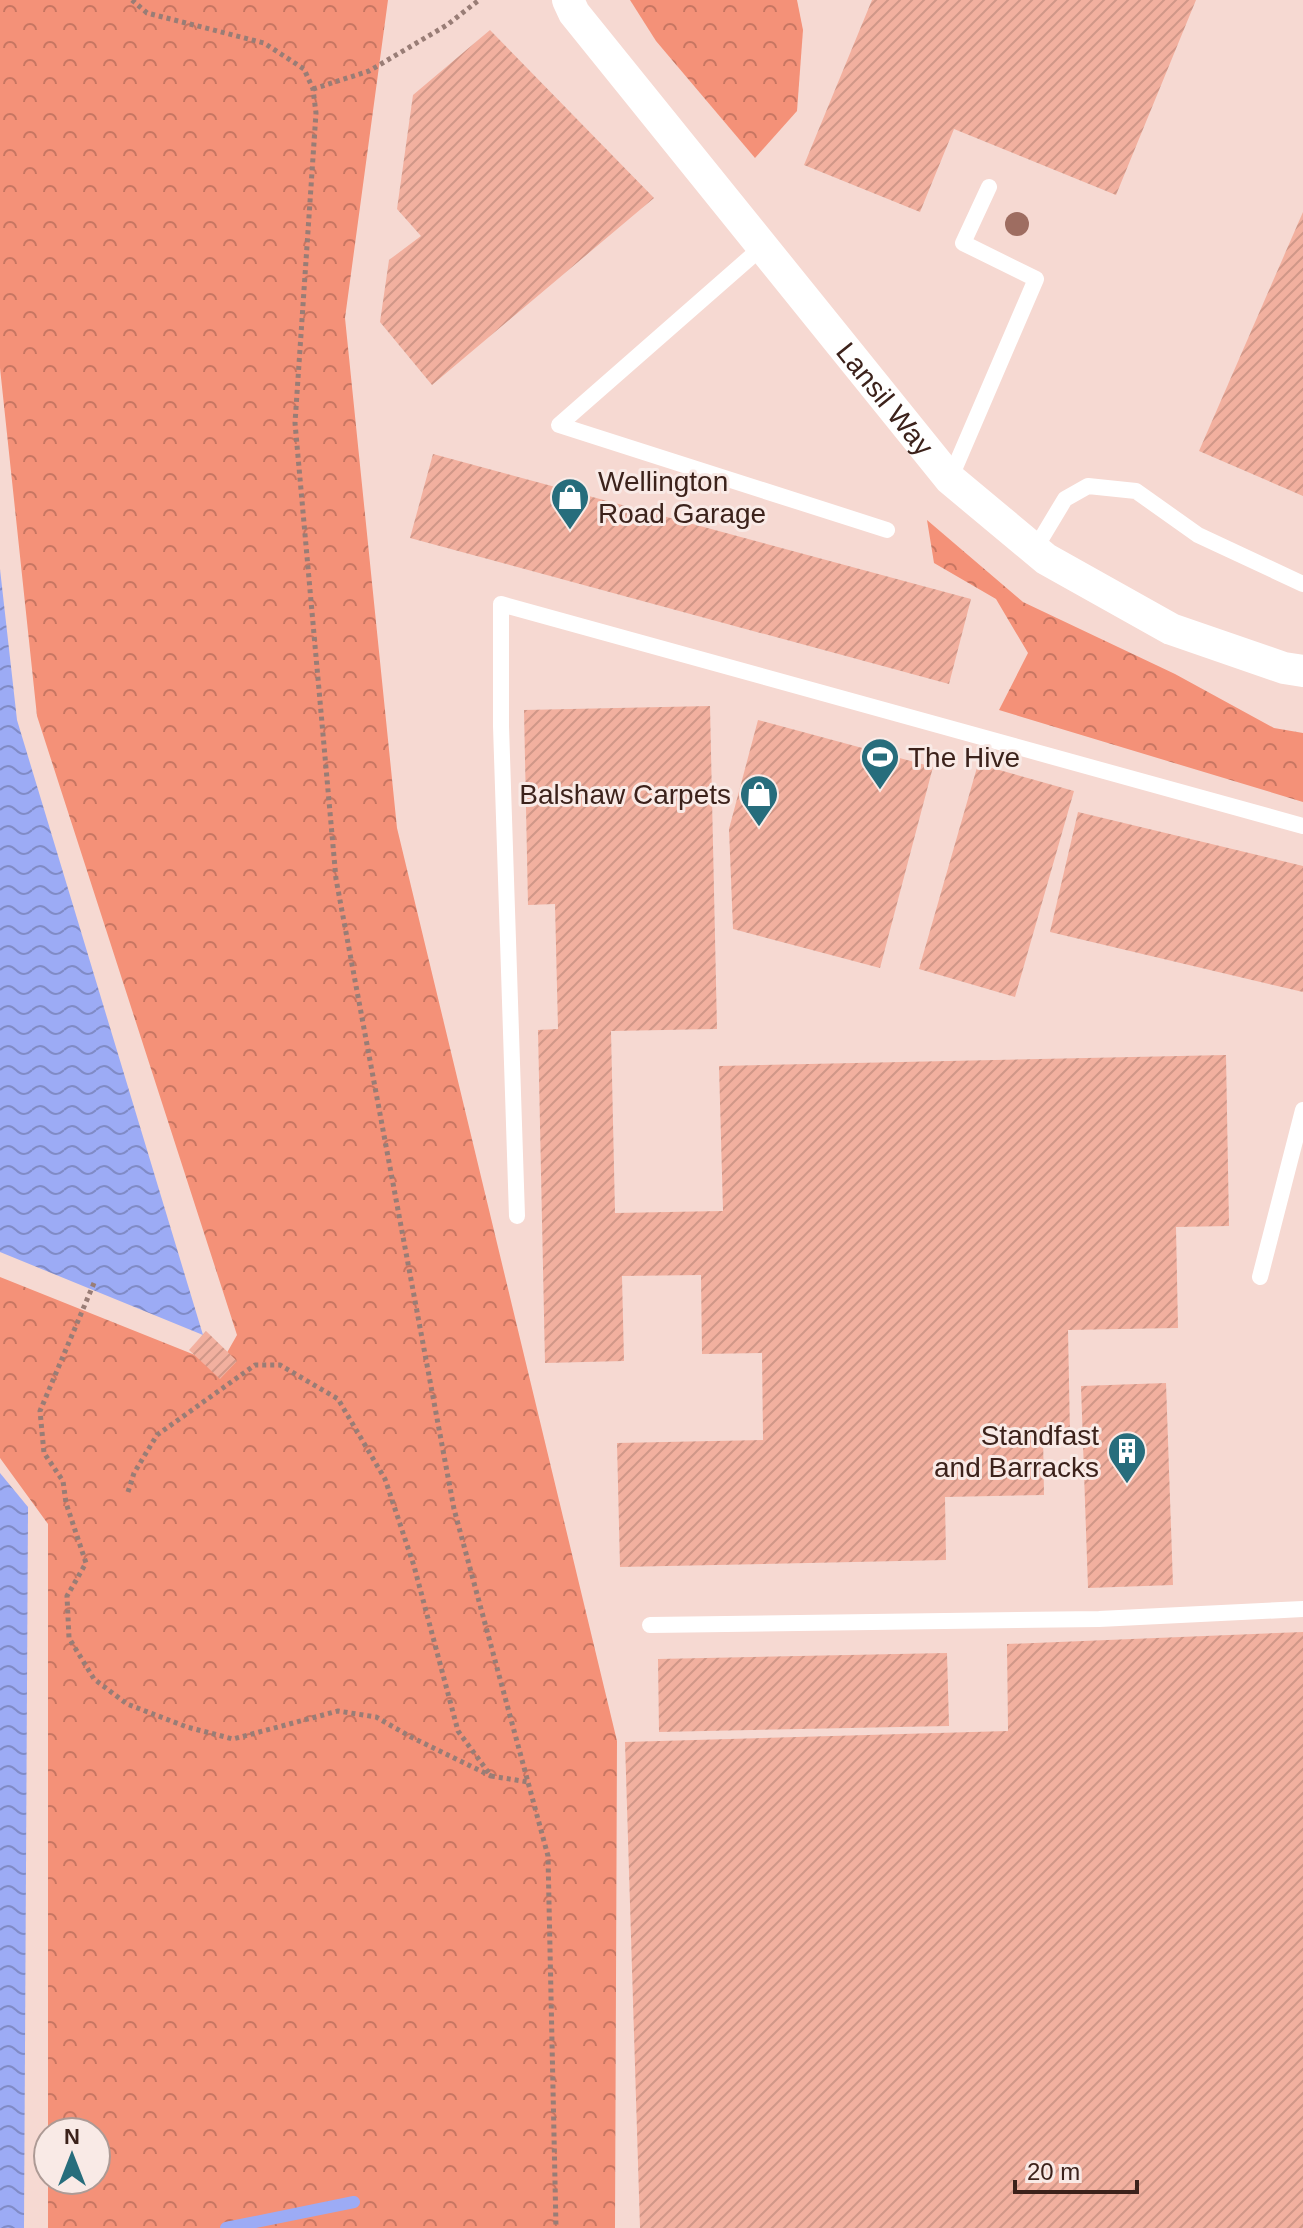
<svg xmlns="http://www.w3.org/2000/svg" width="1303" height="2228" font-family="Helvetica,sans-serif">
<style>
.forest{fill:url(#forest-crowns);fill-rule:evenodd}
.water{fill:url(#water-waves)}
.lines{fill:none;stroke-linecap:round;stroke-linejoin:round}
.stream{stroke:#9cabf5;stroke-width:12}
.building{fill:url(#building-hatch)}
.path{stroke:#997d76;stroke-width:5;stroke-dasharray:4 4;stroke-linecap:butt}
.lane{stroke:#fff;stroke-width:16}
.street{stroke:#fff;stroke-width:32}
.tree{fill:#9e6d61}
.labels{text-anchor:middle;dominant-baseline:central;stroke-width:6;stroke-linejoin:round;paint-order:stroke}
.street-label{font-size:28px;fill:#3c221b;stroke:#f9eae6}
.poi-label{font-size:28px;fill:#3c221b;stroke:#f9eae6;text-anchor:start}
</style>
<defs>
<pattern id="forest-crowns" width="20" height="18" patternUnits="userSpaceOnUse" patternTransform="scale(2)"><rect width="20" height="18" fill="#f49178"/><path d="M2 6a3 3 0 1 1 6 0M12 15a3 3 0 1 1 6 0" fill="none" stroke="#c77662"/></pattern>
<pattern id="water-waves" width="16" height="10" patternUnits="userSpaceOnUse" patternTransform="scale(2)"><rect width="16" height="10" fill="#9cabf5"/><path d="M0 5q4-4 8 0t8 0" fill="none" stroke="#808bc6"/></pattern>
<pattern id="building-hatch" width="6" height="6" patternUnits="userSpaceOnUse" patternTransform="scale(2)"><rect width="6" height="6" fill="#f2b09f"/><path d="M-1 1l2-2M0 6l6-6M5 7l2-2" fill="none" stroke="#d09788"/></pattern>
</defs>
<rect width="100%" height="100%" fill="#f6d9d2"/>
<g class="forest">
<path d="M0,0H388L345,318L397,828L617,1741L615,2228H48V1524L0,1458V1277L220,1365L237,1335L37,716L0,368ZM48,2132H96V2180H48Z"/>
<path d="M630,0H797L803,30L797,111L755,158L656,41Z"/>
<path d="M927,520L1023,602L1175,674L1274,728L1303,733V802L999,710L1028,653L996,599L934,563Z"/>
</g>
<g class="water">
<path d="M0,569L17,720L203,1335L0,1252Z"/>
<path d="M0,1473L28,1507L24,2228H0Z"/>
</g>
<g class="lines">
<path class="stream" d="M226,2228L354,2202"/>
</g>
<g class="building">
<path d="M872,0H1196L1116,195L954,129L920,212L804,165Z"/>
<path d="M490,30L654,198L432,385L380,322L389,260L421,236L397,209L413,95Z"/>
<path d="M1303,212V496L1199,451Z"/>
<path d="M433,454L971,599L949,684L410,538Z"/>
<path d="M710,706L717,1029L611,1031L615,1213L723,1211L719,1066L1226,1055L1229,1226L1176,1227L1178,1328L1068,1330L1070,1434H1043L1044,1495L945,1497L946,1560L620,1567L617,1443L763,1440L762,1353L702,1354L701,1275L622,1276L624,1361L545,1363L538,1030L558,1029L555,904L528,905L524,710Z"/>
<path d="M758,720L933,767L880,968L733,929L729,829Z"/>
<path d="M978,764L1074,791L1015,997L919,969Z"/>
<path d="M1078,812L1303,866V992L1050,932Z"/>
<path d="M206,1331L237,1361L220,1379L189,1350Z"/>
<path d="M1166,1383L1173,1585L1088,1588L1081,1386Z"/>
<path d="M1303,1632V2228H640L625,1742L1008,1731L1007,1644Z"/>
<path d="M947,1653L949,1726L659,1732L658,1659Z"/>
</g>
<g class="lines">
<g class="path">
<path d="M132,0L147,13L264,43L304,69L313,89L316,113L295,423L336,879L454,1509L548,1856L556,2228"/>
<path d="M313,89L369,71L447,25L479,0"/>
<path d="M94,1283L40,1411L44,1453L63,1481L66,1503L86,1563L67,1596L69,1638L94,1679L127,1704L187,1727L233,1739L338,1711L376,1717L411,1737L491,1776"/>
<path d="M128,1492L134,1473L157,1435L255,1365H280L338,1399L385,1479L414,1566L458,1731L491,1776L528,1782"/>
</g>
<g class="lane">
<path d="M762,247L559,425L887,530"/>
<path d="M950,479L1036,279L963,243L989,187"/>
<path d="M1035,549L1065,499L1088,486L1136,491L1198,535L1303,584"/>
<path d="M517,1216L501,726V604L1303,826"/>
<path d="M1260,1277L1303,1110"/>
<path d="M650,1625L1099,1619L1303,1609"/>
</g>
<path class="street" id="s1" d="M568,0L574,13L950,479L1046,559L1171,629L1284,668L1303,671"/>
</g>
<circle class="tree" cx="1017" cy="224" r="12"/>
<defs>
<g id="shop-pin" transform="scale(2)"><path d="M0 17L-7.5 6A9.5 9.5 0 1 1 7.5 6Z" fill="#276d7c" stroke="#f9eae6"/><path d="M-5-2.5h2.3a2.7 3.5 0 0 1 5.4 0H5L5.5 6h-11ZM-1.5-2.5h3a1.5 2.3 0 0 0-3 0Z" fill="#fff"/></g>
<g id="stadium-pin" transform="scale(2)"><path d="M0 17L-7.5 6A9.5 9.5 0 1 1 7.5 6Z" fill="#276d7c" stroke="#f9eae6"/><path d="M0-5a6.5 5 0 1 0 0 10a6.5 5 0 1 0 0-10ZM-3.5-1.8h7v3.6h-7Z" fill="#fff"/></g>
<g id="building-pin" transform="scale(2)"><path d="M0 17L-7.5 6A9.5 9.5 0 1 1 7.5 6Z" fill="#276d7c" stroke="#f9eae6"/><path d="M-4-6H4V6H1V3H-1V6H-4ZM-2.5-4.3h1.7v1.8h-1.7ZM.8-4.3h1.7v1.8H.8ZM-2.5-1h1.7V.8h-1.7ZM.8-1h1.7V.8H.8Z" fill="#fff"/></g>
</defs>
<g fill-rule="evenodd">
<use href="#shop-pin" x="570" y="497"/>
<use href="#stadium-pin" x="880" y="757"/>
<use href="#shop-pin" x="759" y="794"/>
<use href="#building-pin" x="1127" y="1451"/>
</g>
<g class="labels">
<g class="street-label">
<text stroke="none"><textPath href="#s1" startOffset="510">Lansil Way</textPath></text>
</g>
<g class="poi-label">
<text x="598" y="481">Wellington<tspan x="598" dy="32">Road Garage</tspan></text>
<text x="908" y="757">The Hive</text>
<text x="731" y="794" text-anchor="end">Balshaw Carpets</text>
<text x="1099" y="1435" text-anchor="end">Standfast<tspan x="1099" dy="32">and Barracks</tspan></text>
</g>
</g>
<g transform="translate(72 2156)"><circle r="38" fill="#f9eae6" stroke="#ad9a95" stroke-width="2"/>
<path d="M0-6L14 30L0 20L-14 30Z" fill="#276d7c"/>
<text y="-12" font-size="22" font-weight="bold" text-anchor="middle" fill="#3c221b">N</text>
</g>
<path d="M1015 2180v12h122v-12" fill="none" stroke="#3c221b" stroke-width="4"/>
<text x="1027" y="2180" font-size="24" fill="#3c221b" stroke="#f9eae6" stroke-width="6" paint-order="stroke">20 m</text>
</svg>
